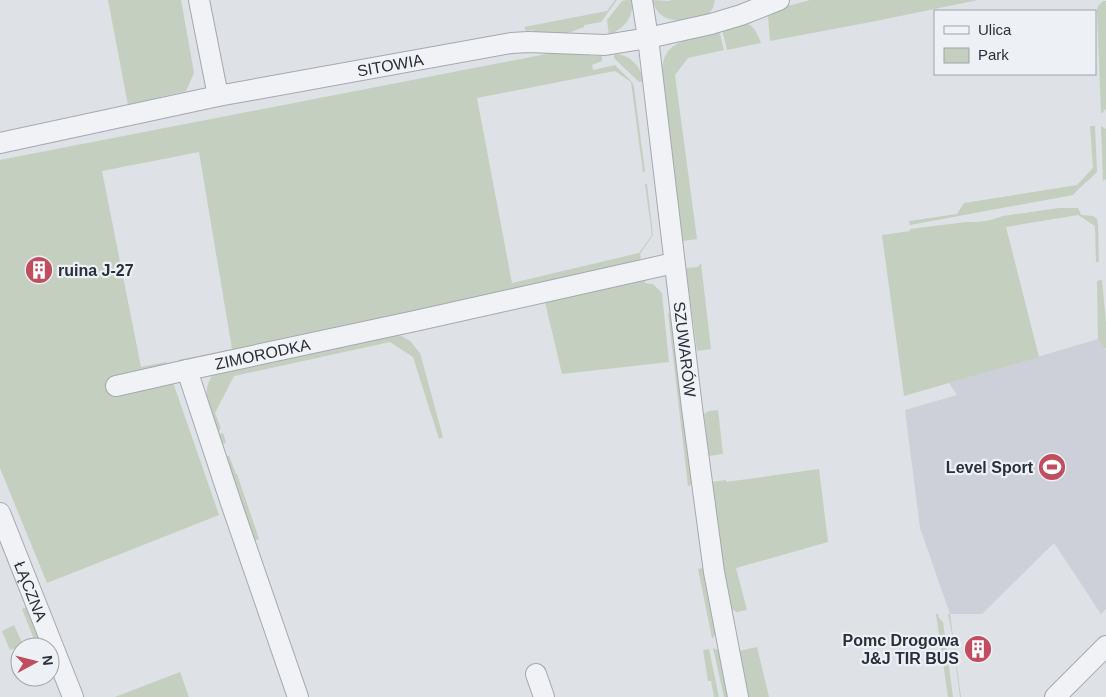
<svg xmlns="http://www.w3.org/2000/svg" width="1106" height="697" font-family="Helvetica,sans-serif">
  <rect width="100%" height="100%" fill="#dee1e6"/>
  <path fill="#cdd0d8" d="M1098 339 1106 350V609L1101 614 1054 543 982 614H950L920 528 905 410 957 395 949 383Z"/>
  <g fill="#c4cfc0">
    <path d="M108 0H181L194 73 186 91 128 105Z"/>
    <path d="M615 0H617L601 22 584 25V27L571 32H569L566 34 534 32 533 30 526 31 524 27 607 11Z"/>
    <path d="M627 0H632C634 18 624 28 609 35L607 20 622 1Z"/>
    <path d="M652 0 669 1 671 0H715L713 8 707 16C685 20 661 28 652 0Z"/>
    <path d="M810 0H978L876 21 770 41 768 16 774 10Z"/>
    <path d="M1103 1H1106V109L1102 113H1101L1097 10 1098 6Z"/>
    <path d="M744 23C754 24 757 34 761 43L727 50 722 29Z"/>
    <path d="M719 30 724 50 688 58 675 75 697 239 683 241 662 75C662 35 692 43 719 30Z"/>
    <path d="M577 48 590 53V56H602V61L592 65 593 70 615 65 632 82 634 87 645 172H643L631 82 615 71 477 98 512 283 639 253 652 235 645 184H647L653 235 640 254 641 258 635 263 179 364 178 360 232 349 199 152 102 171 141 367 166 362 219 515 47 583 0 468V160Z"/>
    <path d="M614 54C630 54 640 66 644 81L639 82 617 61 614 58Z"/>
    <path d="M1090 126H1095L1097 172C1089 180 1081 186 1073 195L910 225 909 221 957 214 964 203 1077 185 1093 168Z"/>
    <path d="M1101 126 1106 129V179L1103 181Z"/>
    <path d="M1059 208H1078L1081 215 1093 216 1097 219 1098 226 1099 262H1096L1095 226 1078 215 1006 227 1039 357 904 396 882 235 910 231V229L966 222H977L991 220 1003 216Z"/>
    <path d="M701 263 711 349 697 351 686 268 698 267Z"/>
    <path d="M645 279V283L653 284 662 293 669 362 562 374 544 298Z"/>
    <path d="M1102 280 1106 322V348L1105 349 1098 339 1097 281Z"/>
    <path d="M674 312 694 481 690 485 688 486 668 313Z"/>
    <path d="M398 334 410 341 420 353 443 437 439 439 413 357 390 342 234 376 215 413 221 429 219 430 220 434 223 433 226 443 221 444C214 425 200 399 210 379 212 375 215 372 217 369Z"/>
    <path d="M718 410 723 454 709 456 704 414 709 411Z"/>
    <path d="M227 456H229L236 474H237L259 539 256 540 251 539 226 460Z"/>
    <path d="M819 469 828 542 736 568 747 610 737 612 731 609 723 567 712 482 726 480V482Z"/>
    <path d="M702 568 704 569 716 633 713 638H712L698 569Z"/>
    <path d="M24 608H26L42 647H37L22 609Z"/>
    <path d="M936 614H938L939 618 943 622 953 697H948Z"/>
    <path d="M948 614H950L961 697H960L952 634Z"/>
    <path d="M14 625 23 645 10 650 2 631Z"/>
    <path d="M757 647 769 697H748L739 651Z"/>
    <path d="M713 648 720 651 729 697H724Z"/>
    <path d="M709 649 719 697H714L711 681H708L703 650Z"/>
    <path d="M180 672 189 697H115Z"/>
  </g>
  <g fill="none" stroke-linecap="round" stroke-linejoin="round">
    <defs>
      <g id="street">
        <path d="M199 0 218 96"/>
        <path id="s1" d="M642 0 648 38 692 408 714 572 738 697"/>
        <path id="s2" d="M0 143 218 96 511 43 529 42 605 45 648 38 711 24 741 15 779 0"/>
        <path d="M187 370 231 503 298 697"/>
        <path id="s3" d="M116 386 187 370 415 321 674 263"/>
        <path id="s4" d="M0 513 73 697"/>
        <path d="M536 674 544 697"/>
        <path d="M1055 697 1106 646"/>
      </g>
    </defs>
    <use href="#street" stroke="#a4a8b0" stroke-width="22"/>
    <use href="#street" stroke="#f1f2f5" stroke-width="20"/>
  </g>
  <defs>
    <symbol id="building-disc" viewBox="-11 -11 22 22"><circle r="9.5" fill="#c14e5e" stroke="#edf0f4"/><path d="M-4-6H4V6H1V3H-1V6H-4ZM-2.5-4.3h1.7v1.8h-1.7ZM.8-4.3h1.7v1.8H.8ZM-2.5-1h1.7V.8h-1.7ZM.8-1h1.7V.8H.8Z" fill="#fff"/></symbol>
    <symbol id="stadium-disc" viewBox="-11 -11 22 22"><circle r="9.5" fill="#c14e5e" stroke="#edf0f4"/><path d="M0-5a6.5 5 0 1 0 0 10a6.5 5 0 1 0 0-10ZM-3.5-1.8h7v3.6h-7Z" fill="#fff"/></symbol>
  </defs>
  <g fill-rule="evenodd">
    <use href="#building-disc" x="23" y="254" width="32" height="32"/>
    <use href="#stadium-disc" x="1036" y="451" width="32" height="32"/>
    <use href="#building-disc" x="962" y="633" width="32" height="32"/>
  </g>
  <g text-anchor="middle" stroke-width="4.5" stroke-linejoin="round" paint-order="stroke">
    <g font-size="16" fill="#29303c" stroke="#edf0f4">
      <text dy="6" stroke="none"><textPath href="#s2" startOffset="398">SITOWIA</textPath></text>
      <text dy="6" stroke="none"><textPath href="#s1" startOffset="352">SZUWARÓW</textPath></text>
      <text dy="6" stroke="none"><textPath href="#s3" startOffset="150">ZIMORODKA</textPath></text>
      <text dy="6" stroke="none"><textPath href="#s4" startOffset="84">ŁĄCZNA</textPath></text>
    </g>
    <g font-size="16" font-weight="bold" fill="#29303c" stroke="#edf0f4" text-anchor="end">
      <text x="58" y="276" text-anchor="start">ruina J-27</text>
      <text x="1033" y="473">Level Sport</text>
      <text x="959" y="646">Pomc Drogowa<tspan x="959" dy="18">J&amp;J TIR BUS</tspan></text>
    </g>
  </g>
  <rect x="934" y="10" width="162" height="65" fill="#edf0f4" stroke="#9fa3aa"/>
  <rect x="944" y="26" width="25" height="8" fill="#f1f2f5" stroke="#9fa3aa"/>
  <text x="978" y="35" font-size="15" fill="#29303c">Ulica</text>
  <rect x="944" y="48" width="25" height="15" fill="#c4cfc0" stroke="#9fa3aa"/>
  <text x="978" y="60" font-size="15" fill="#29303c">Park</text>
  <g transform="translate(35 662) rotate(83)"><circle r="24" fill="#edf0f4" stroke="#9fa3aa"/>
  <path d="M0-4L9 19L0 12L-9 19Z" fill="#c14e5e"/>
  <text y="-8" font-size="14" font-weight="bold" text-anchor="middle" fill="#29303c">N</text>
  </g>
</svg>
